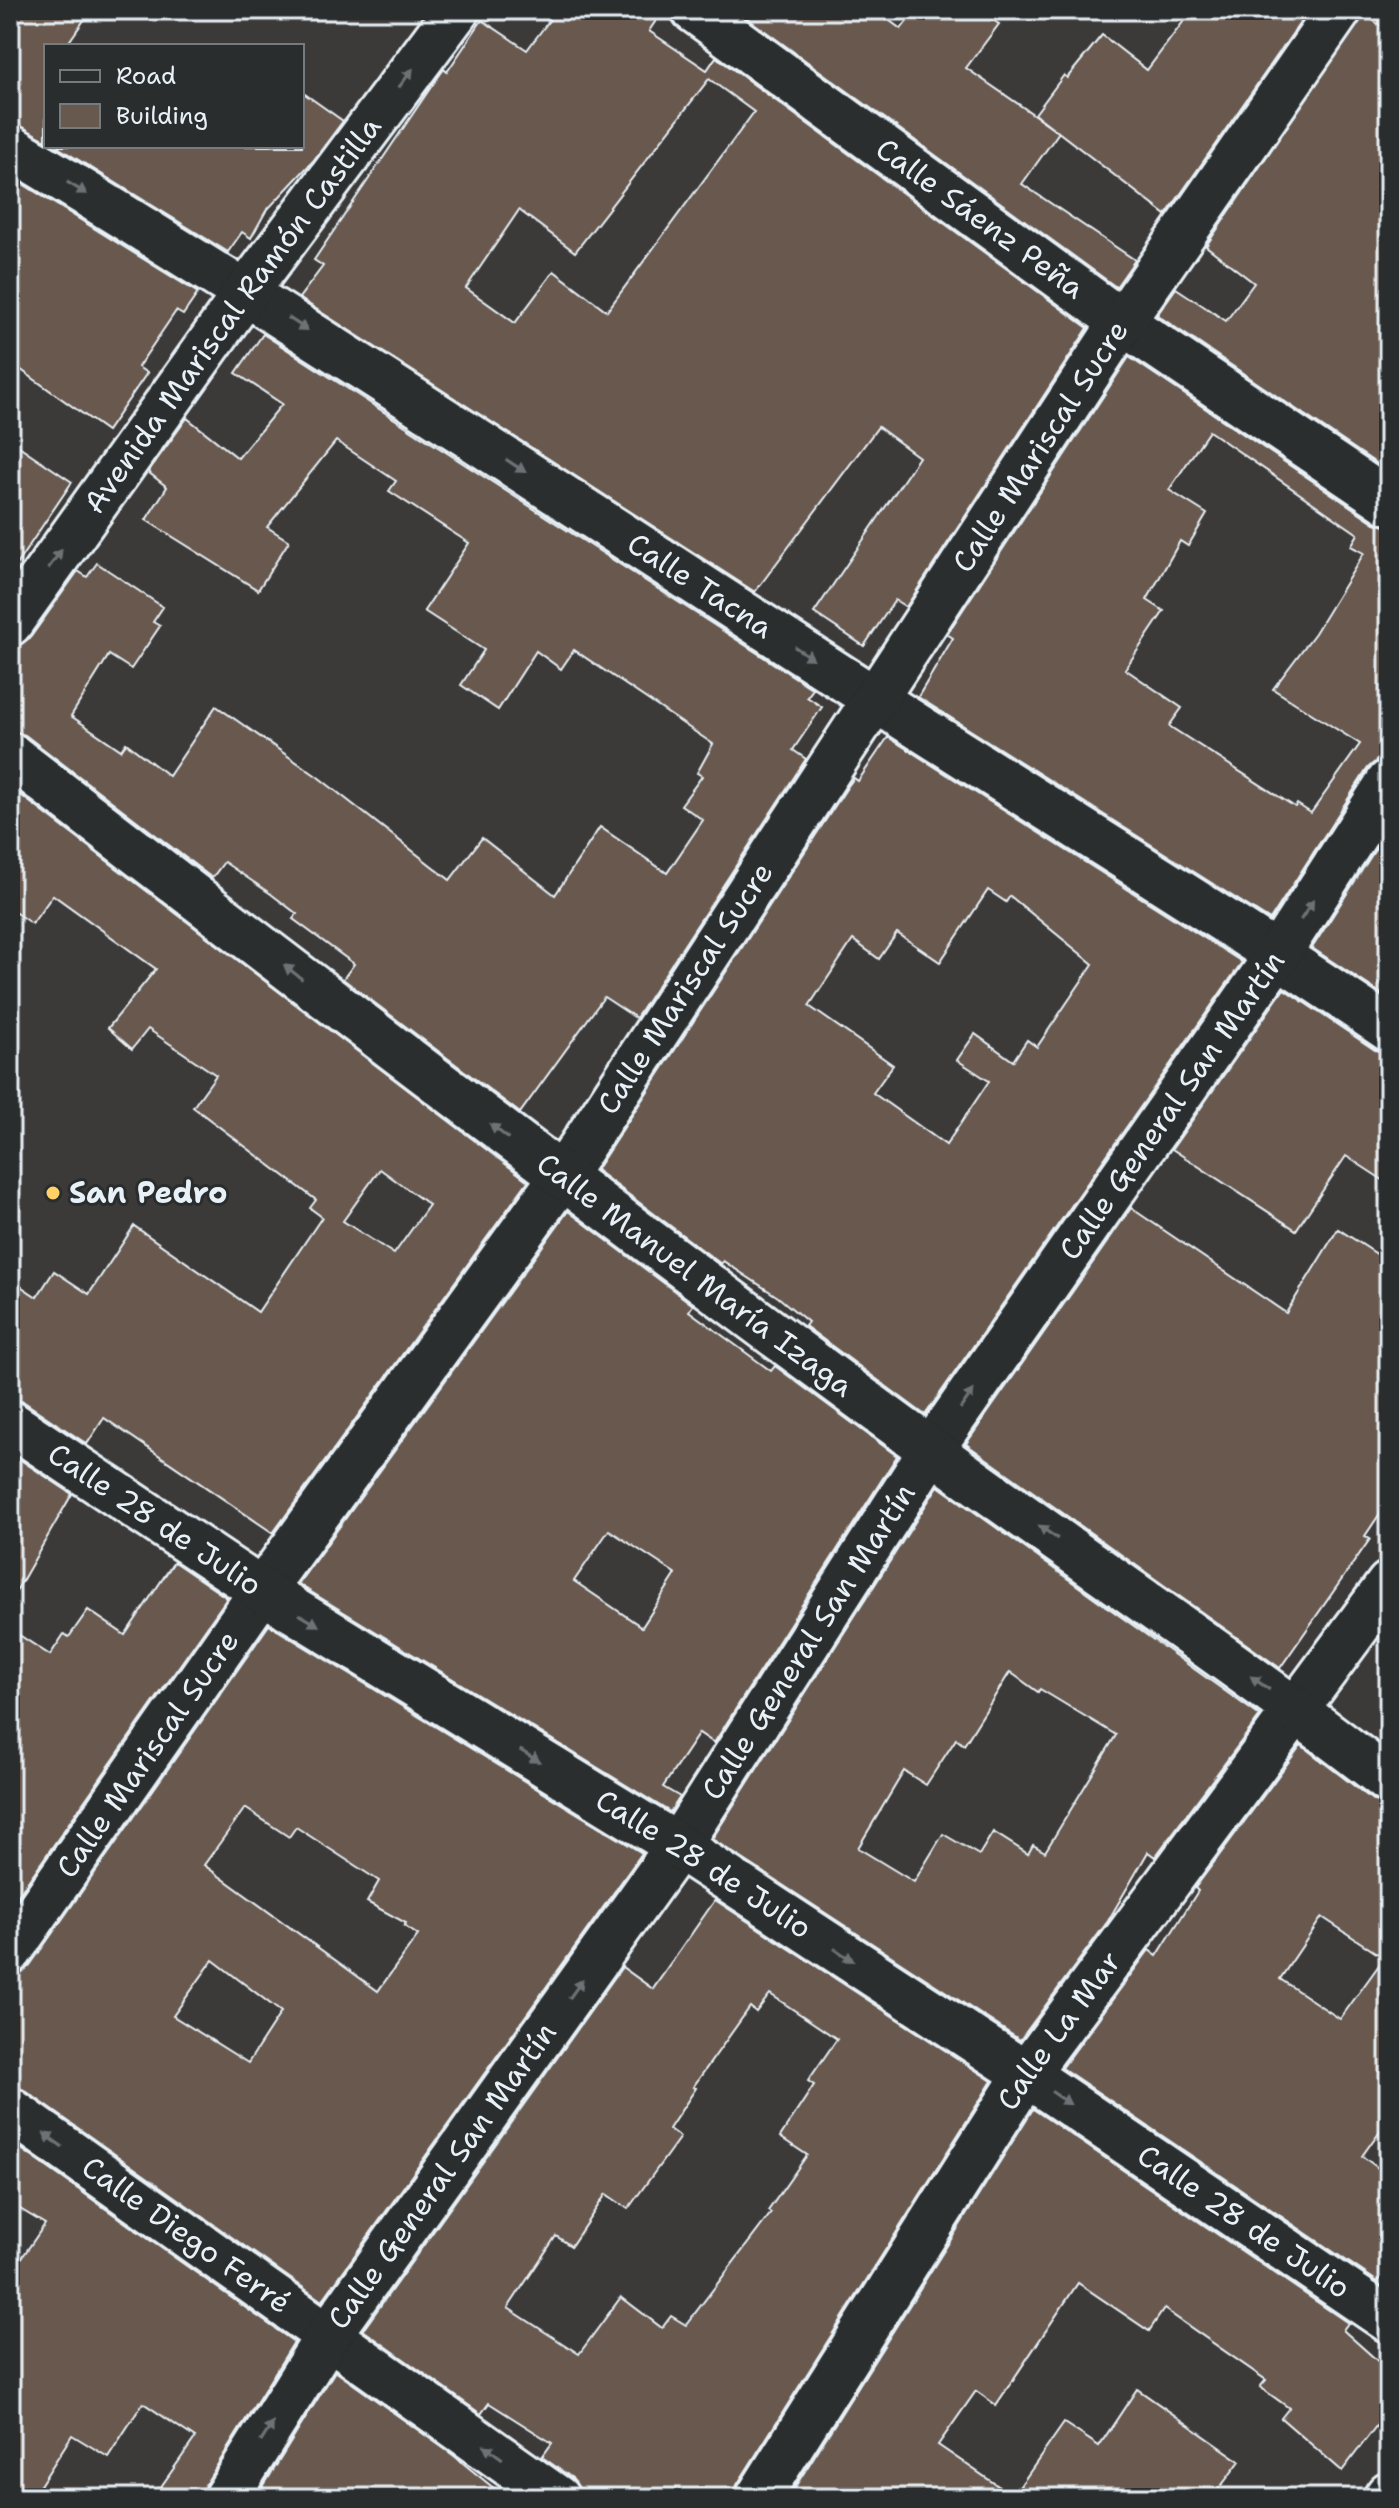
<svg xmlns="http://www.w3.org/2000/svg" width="1399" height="2508" font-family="'Shantell Sans',sans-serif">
  <rect width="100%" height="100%" fill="#3c3a38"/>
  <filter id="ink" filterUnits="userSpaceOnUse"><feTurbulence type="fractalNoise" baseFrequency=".0125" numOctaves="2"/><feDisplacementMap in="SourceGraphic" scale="16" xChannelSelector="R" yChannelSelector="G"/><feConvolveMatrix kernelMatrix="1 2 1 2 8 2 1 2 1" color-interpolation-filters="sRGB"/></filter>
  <g filter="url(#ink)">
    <g fill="#67594e" stroke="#e8f1f8" stroke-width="2" fill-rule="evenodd">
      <path d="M10 10H91L66 46H46V140L10 122Z"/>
      <path d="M557 10H663L649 31 707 70 716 57 1088 328 906 607 895 600 864 646 814 613 919 457 878 427 755 592 299 298 323 266 314 260 431 87 444 69 447 72 482 20 527 50ZM709 79 754 112 607 311 554 271 515 323 466 288 519 210 575 252Z"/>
      <path d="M746 10H875L901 29 916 10H976L999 24 966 68 1059 132 1022 184 1135 260 1116 287 743 15Z"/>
      <path d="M1192 10H1309L1166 215 1035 114 1064 75 1067 78 1102 35 1147 70Z"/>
      <path d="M1363 14 1389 31V472L1157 315 1176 288 1226 321 1254 283 1206 246Z"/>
      <path d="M302 92 343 121 313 161 266 211 251 238 242 232 228 252 56 146H302Z"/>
      <path d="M10 176 198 293 183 315 176 311 138 367 147 373 107 431 10 362Z"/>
      <path d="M263 334 813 689 807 697 822 707 793 750 806 759 636 1018 604 997 520 1113 343 979 354 964 293 919 297 914 271 894 224 862 212 878 25 735 10 731V648L30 638 78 571 87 577 97 563 163 607 153 622 160 626 131 669 109 655 71 716 121 750 126 743 169 776 216 706 318 777 450 880 482 838 555 895 600 827 667 873 703 820 681 805 702 776 697 773 713 744 574 650 561 669 536 651 498 710 461 685 484 650 424 611 469 543 389 491 396 481 336 441 267 527 289 541 258 590 146 520 167 487 148 472 187 418 238 458 282 404 236 373Z"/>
      <path d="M1129 357 1375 523 1389 527V757L1377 760 1368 768 1270 920 918 697 953 638 947 634ZM1209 431 1358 534 1351 546 1364 553 1315 633 1273 689 1360 744 1311 813 1297 804 1295 807 1169 726 1182 708 1125 669 1164 611 1147 600 1180 541 1188 546 1207 514 1169 490Z"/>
      <path d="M10 440 72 482 10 574Z"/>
      <path d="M888 737 1242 962 925 1415 805 1326 808 1322 778 1297 723 1261 721 1264 596 1170 848 786 854 778 858 781ZM988 890 1006 902 1010 896 1093 964 1037 1047 1027 1040 1013 1061 975 1034 957 1060 989 1081 946 1145 873 1093 893 1065 809 1006 853 940 879 959 897 933 940 962Z"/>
      <path d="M10 787 528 1181 273 1533 104 1418 87 1444 24 1402 10 1398V1279L37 1297 54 1271 89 1294 134 1226 258 1312 322 1217 310 1208 316 1200 193 1107 216 1075 148 1029 132 1049 108 1028 156 969 53 895 32 924 10 909ZM380 1169 429 1205 394 1254 343 1221Z"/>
      <path d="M1389 828V999L1312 948Z"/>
      <path d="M1284 989 1375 1050 1389 1054V1184L1346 1156 1296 1230 1172 1149Z"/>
      <path d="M1131 1208 1286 1313 1338 1229 1389 1262V1500L1365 1536 1370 1539 1280 1668 966 1444Z"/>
      <path d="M568 1211 693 1305 689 1311 771 1371 775 1366 897 1456 714 1743 699 1733 663 1787 680 1797 670 1812 298 1584ZM609 1530 676 1574 642 1627 574 1581Z"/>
      <path d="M10 1453 72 1494 10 1602Z"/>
      <path d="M938 1486 1260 1716 1155 1857 1148 1852 1108 1921 1020 2040 712 1839ZM1010 1672 1038 1692 1040 1689 1116 1735 1045 1852 1033 1845 1028 1854 993 1832 979 1855 943 1834 914 1882 858 1848 904 1771 926 1785 956 1739 964 1745Z"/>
      <path d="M174 1562 227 1598 10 1907V1629L50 1655 64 1634 69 1637 88 1610 125 1635Z"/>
      <path d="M269 1625 642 1853 322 2301 24 2090 10 2085V1976L21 1973 30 1965ZM245 1808 289 1837 296 1827 379 1881 367 1902 406 1923 404 1926 418 1935 378 1991 204 1865ZM213 1960 281 2012 248 2063 173 2016Z"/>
      <path d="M1301 1745 1374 1801 1389 1805V2118L1362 2156 1389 2176V2267L1378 2282 1062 2068 1149 1950 1157 1956 1198 1891 1195 1888ZM1322 1917 1384 1958 1340 2019 1280 1979Z"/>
      <path d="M715 1900 992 2081 737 2485 733 2498H582L572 2478 542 2457 552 2443 489 2403 481 2414 363 2330 622 1967 653 1989ZM770 1994 837 2039 808 2081 814 2085 780 2137 807 2155 768 2211 771 2213 686 2325 671 2316 662 2328 621 2297 579 2354 508 2308 556 2236 571 2246 606 2194 628 2209 680 2137 669 2129 696 2088 693 2087 750 2007 756 2012Z"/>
      <path d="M1033 2109 1348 2323 1343 2330 1389 2371V2409L1342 2471 1281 2418 1289 2408 1260 2387 1266 2380 1164 2309 1149 2331 1078 2283 996 2405 976 2391 938 2445 1013 2496 1064 2423 1099 2446 1137 2389 1240 2461 1212 2498H788Z"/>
      <path d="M10 2141 294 2342 205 2485 201 2498H153L195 2438 143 2403 108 2457 72 2435 32 2498H10V2275L45 2224 10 2203Z"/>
      <path d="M335 2371 453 2455 506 2498H256Z"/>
    </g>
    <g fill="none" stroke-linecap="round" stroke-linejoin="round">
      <defs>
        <g id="minor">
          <path id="s1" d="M694 10 1122 322 1389 502"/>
          <path id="s2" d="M10 147C301 324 584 511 870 696 1043 807 1219 914 1389 1029"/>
          <path id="s3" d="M10 1951 262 1591 561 1178 1122 322 1339 10"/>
          <path id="s4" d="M10 2110 557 2498"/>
          <path id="s5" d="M226 2498 329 2334 678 1846 931 1450 1278 954 1389 782"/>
          <path id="s6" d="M758 2498 1026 2074 1389 1584"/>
        </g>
        <g id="tertiary">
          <path id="s7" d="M10 623 247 291 457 10"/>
          <path id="s8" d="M10 755C314 989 618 1221 927 1447 1080 1559 1239 1664 1389 1781"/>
          <path id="s9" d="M10 1423 262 1591 678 1846 1026 2074 1389 2320"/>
        </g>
        <path id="primary" d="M1386 2498 1389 2494"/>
      </defs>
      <use href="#minor" stroke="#e8f1f8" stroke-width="50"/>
      <use href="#tertiary" stroke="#e8f1f8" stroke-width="50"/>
      <use href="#primary" stroke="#e8f1f8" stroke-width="50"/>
      <use href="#minor" stroke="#2a2d2e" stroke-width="44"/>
      <use href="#tertiary" stroke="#2a2d2e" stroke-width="44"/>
      <use href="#primary" stroke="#2a2d2e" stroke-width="44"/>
    </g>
    <defs><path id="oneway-solid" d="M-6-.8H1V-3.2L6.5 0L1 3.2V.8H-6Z" transform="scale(2)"/></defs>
    <g fill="#6c7275">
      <use href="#oneway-solid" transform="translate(406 78) rotate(-53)"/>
      <use href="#oneway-solid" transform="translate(77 188) rotate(31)"/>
      <use href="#oneway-solid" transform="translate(298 324) rotate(33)"/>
      <use href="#oneway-solid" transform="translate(516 466) rotate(33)"/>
      <use href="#oneway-solid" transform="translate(55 559) rotate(-54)"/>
      <use href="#oneway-solid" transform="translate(804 653) rotate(33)"/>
      <use href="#oneway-solid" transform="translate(1307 910) rotate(-57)"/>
      <use href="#oneway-solid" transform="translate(293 972) rotate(-142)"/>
      <use href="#oneway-solid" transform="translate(499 1131) rotate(-142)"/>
      <use href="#oneway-solid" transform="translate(967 1399) rotate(-55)"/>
      <use href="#oneway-solid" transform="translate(1048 1532) rotate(-145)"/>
      <use href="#oneway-solid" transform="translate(309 1620) rotate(31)"/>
      <use href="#oneway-solid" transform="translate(1260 1683) rotate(-145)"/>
      <use href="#oneway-solid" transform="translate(530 1756) rotate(31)"/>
      <use href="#oneway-solid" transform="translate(844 1955) rotate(33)"/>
      <use href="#oneway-solid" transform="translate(576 1989) rotate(-54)"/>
      <use href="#oneway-solid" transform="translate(1061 2098) rotate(34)"/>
      <use href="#oneway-solid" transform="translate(53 2140) rotate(-145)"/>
      <use href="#oneway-solid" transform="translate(267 2432) rotate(-58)"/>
      <use href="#oneway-solid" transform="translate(493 2452) rotate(-144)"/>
    </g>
  </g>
  <circle fill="#ffd166" stroke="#2a2d2e" stroke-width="3" cx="53" cy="1193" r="8"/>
  <g text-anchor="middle" stroke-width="6" stroke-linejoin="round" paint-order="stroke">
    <g font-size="30" fill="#e8f1f8" stroke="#2a2d2e">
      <text dy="10" stroke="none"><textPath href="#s1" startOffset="354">Calle Sáenz Peña</textPath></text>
      <text dy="10" stroke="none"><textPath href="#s7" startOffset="380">Avenida Mariscal Ramón Castilla</textPath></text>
      <text dy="10" stroke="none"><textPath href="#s3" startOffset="1824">Calle Mariscal Sucre</textPath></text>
      <text dy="10" stroke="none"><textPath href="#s2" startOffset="818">Calle Tacna</textPath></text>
      <text dy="10" stroke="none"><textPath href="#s3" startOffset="1176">Calle Mariscal Sucre</textPath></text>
      <text dy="10" stroke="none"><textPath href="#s5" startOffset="1684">Calle General San Martín</textPath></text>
      <text dy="10" stroke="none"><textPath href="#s8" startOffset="860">Calle Manuel María Izaga</textPath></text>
      <text dy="10" stroke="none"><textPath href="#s9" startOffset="174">Calle 28 de Julio</textPath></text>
      <text dy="10" stroke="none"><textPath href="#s5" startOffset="1036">Calle General San Martín</textPath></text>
      <text dy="10" stroke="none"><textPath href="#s3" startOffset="240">Calle Mariscal Sucre</textPath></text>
      <text dy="10" stroke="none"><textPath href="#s9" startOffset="822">Calle 28 de Julio</textPath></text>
      <text dy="10" stroke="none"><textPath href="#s6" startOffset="556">Calle La Mar</textPath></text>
      <text dy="10" stroke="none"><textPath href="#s5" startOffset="388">Calle General San Martín</textPath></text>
      <text dy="10" stroke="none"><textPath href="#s9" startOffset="1470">Calle 28 de Julio</textPath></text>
      <text dy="10" stroke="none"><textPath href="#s4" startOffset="216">Calle Diego Ferré</textPath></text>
    </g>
    <g font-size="30" font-weight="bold" fill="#e8f1f8" stroke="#2a2d2e" text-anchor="start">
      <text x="69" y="1203">San Pedro</text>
    </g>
  </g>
  <rect width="1399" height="2508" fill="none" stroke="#2a2d2e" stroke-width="40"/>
  <rect x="20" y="20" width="1359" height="2468" fill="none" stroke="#e8f1f8" stroke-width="3" filter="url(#ink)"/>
  <rect x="44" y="44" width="260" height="104" fill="#2a2d2e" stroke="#767b7f" stroke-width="2"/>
  <rect x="60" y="70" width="40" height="12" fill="#2a2d2e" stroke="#767b7f" stroke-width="2"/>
  <text x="116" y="84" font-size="24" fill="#e8f1f8">Road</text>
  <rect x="60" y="104" width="40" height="24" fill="#67594e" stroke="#767b7f" stroke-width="2"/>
  <text x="116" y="124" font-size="24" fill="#e8f1f8">Building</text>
</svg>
